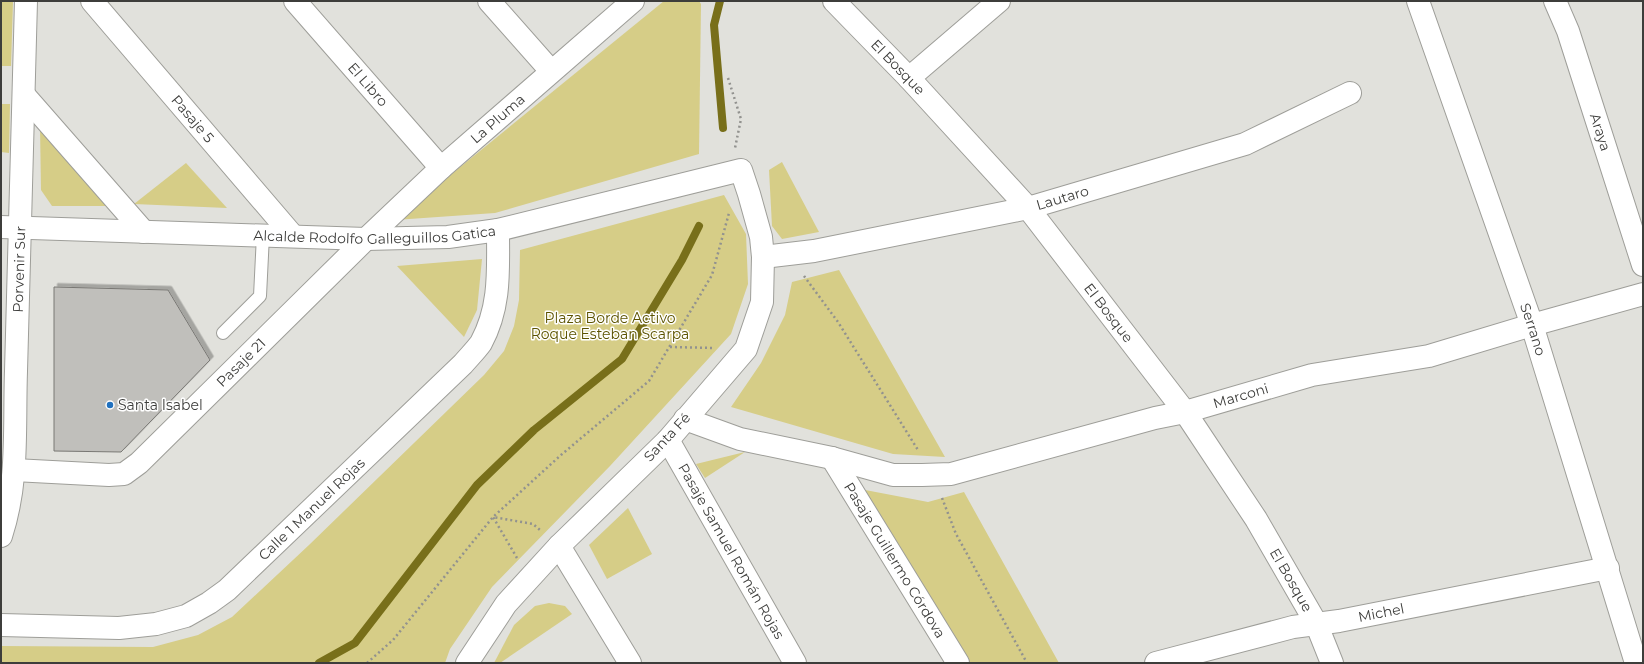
<svg xmlns="http://www.w3.org/2000/svg" width="1644" height="664" font-family="Montserrat,sans-serif">
  <defs>
    <filter id="shadow"><feDropShadow dx="3.5" dy="-3.5" stdDeviation="0" flood-color="#0004"/></filter>
  </defs>
  <rect width="100%" height="100%" fill="#e1e1dc"/>
  <g fill="#d6cd87">
    <path d="M1 1H13L11 66H1Z"/>
    <path d="M664 1H699L701 4 699 154 495 213 395 220Z"/>
    <path d="M1 104H10L9 153 1 152Z"/>
    <path d="M40 127 108 206H52L41 190Z"/>
    <path d="M782 162 819 232 782 239 772 226 769 170Z"/>
    <path d="M186 163 227 208 134 204Z"/>
    <path d="M724 195 746 234 748 284 731 334 610 466 492 587 450 649 445 663H1V646L153 647 198 635 232 617 309 545 484 375 504 351 514 326 519 300 520 250Z"/>
    <path d="M482 259 477 310 464 337 397 266Z"/>
    <path d="M839 270 945 457 893 454 731 407 761 363 785 315 792 282Z"/>
    <path d="M745 452 705 478 696 464Z"/>
    <path d="M860 489 928 502 964 492 1059 663H969Z"/>
    <path d="M628 508 652 554 607 579 589 545Z"/>
    <path d="M549 603 565 606 572 614 500 663H494L514 625 535 606Z"/>
  </g>
  <g fill="none" stroke-linecap="round" stroke-linejoin="round">
    <g stroke="#786f1a" stroke-width="8">
      <path d="M720 1 714 25 723 128"/>
      <path d="M319 663 355 643 477 485 534 430 622 359 682 260 699 226"/>
    </g>
  </g>
  <path fill="#c0bfbb" stroke="#797874" filter="url(#shadow)" d="M54 287 168 290 210 360 121 452 54 451Z"/>
  <g fill="none" stroke-linecap="round" stroke-linejoin="round">
    <defs>
      <path id="service" d="M223 333 260 296 263 235"/>
      <g id="minor">
        <path id="s1" d="M92 1 293 236"/>
        <path id="s2" d="M295 1 441 168"/>
        <path d="M489 1 551 71"/>
        <path d="M834 1 909 78"/>
        <path id="s3" d="M1418 1 1532 325 1636 663"/>
        <path id="s4" d="M1555 1 1568 31 1643 265"/>
        <path d="M24 95 144 232"/>
        <path id="s5" d="M1028 208 1245 144 1350 93"/>
        <path id="s6" d="M685 419 740 439 832 458 893 475H922L951 474 1155 418 1185 412 1312 375 1429 356 1532 325 1643 294"/>
        <path id="s7" d="M668 440 795 663"/>
        <path id="s8" d="M832 458 958 663"/>
        <path id="s9" d="M14 470 109 475 124 474 139 463 366 239 441 168 633 1"/>
        <path id="s10" d="M1 625 119 628 156 624 186 616 209 603 227 590 463 364C469 357 476 350 481 343 501 306 498 270 498 230"/>
        <path d="M467 663 506 604 559 546"/>
        <path id="s11" d="M1156 663 1293 627 1339 621 1608 568"/>
      </g>
      <g id="tertiary">
        <path id="s12" d="M999 1 909 78 1028 208 1185 412 1256 519 1316 623 1332 663"/>
        <path id="s13" d="M1 227 366 239 448 237 498 230 741 170 749 194 761 237 763 257 762 302 746 349 668 440 559 546 630 663"/>
        <path d="M763 257 814 251 1028 208"/>
      </g>
      <g id="secondary">
        <path id="s14" d="M1 536C19 481 14 428 16 371 20 247 23 124 26 1"/>
      </g>
    </defs>
    <use href="#service" stroke="#9e9e99" stroke-width="14"/>
    <use href="#minor" stroke="#9e9e99" stroke-width="24"/>
    <use href="#tertiary" stroke="#9e9e99" stroke-width="24"/>
    <use href="#secondary" stroke="#9e9e99" stroke-width="24"/>
    <g stroke="#92928f" stroke-width="2.5" stroke-dasharray="2 3" stroke-linecap="butt">
      <path d="M728 78 741 119 735 148"/>
      <path d="M804 276 838 322 918 450"/>
      <path d="M670 347 715 348"/>
      <path d="M942 498 956 534 1027 663"/>
      <path d="M517 558 493 517 533 524 540 530"/>
      <path d="M367 663 393 640 493 517 561 455 649 381 712 275 729 213"/>
    </g>
    <use href="#service" stroke="#fff" stroke-width="12"/>
    <use href="#minor" stroke="#fff" stroke-width="22"/>
    <use href="#tertiary" stroke="#fff" stroke-width="22"/>
    <use href="#secondary" stroke="#fff" stroke-width="22"/>
  </g>
  <circle fill="#2071bf" stroke="#fff" stroke-width="1.5" cx="110" cy="405" r="4"/>
  <g text-anchor="middle" stroke-width="3" stroke-linejoin="round" paint-order="stroke">
    <g font-size="14" fill="#3d3d3b" stroke="#fff">
      <text transform="translate(898 67) rotate(46)" y="5">El Bosque</text>
      <text dy="5" stroke="none"><textPath href="#s2" startOffset="111">El Libro</textPath></text>
      <text dy="5" stroke="none"><textPath href="#s1" startOffset="155">Pasaje 5</textPath></text>
      <text dy="5" stroke="none"><textPath href="#s9" startOffset="626">La Pluma</textPath></text>
      <text dy="5" stroke="none"><textPath href="#s4" startOffset="139">Araya</textPath></text>
      <text dy="5" stroke="none"><textPath href="#s5" startOffset="36">Lautaro</textPath></text>
      <text dy="5" stroke="none"><textPath href="#s13" startOffset="374">Alcalde Rodolfo Galleguillos Gatica</textPath></text>
      <text dy="5" stroke="none"><textPath href="#s14" startOffset="268">Porvenir Sur</textPath></text>
      <text dy="5" stroke="none"><textPath href="#s12" startOffset="427">El Bosque</textPath></text>
      <text dy="5" stroke="none"><textPath href="#s3" startOffset="348">Serrano</textPath></text>
      <text dy="5" stroke="none"><textPath href="#s9" startOffset="272">Pasaje 21</textPath></text>
      <text dy="5" stroke="none"><textPath href="#s6" startOffset="574">Marconi</textPath></text>
      <text transform="translate(667 437) rotate(-47)" y="5">Santa Fé</text>
      <text dy="5" stroke="none"><textPath href="#s10" startOffset="352">Calle 1 Manuel Rojas</textPath></text>
      <text dy="5" stroke="none"><textPath href="#s7" startOffset="128">Pasaje Samuel Román Rojas</textPath></text>
      <text dy="5" stroke="none"><textPath href="#s8" startOffset="120">Pasaje Guillermo Córdova</textPath></text>
      <text dy="5" stroke="none"><textPath href="#s12" startOffset="751">El Bosque</textPath></text>
      <text dy="5" stroke="none"><textPath href="#s11" startOffset="231">Michel</textPath></text>
    </g>
    <g font-size="14" fill="#5c5300" stroke="#fff">
      <text x="610" y="323">Plaza Borde Activo<tspan x="610" dy="16">Roque Esteban Scarpa</tspan></text>
    </g>
    <g font-size="14" fill="#3d3d3b" stroke="#fff" text-anchor="start">
      <text x="118" y="410">Santa Isabel</text>
    </g>
  </g>
  <rect width="1644" height="664" fill="none" stroke="#3d3d3b" stroke-width="4"/>
</svg>
